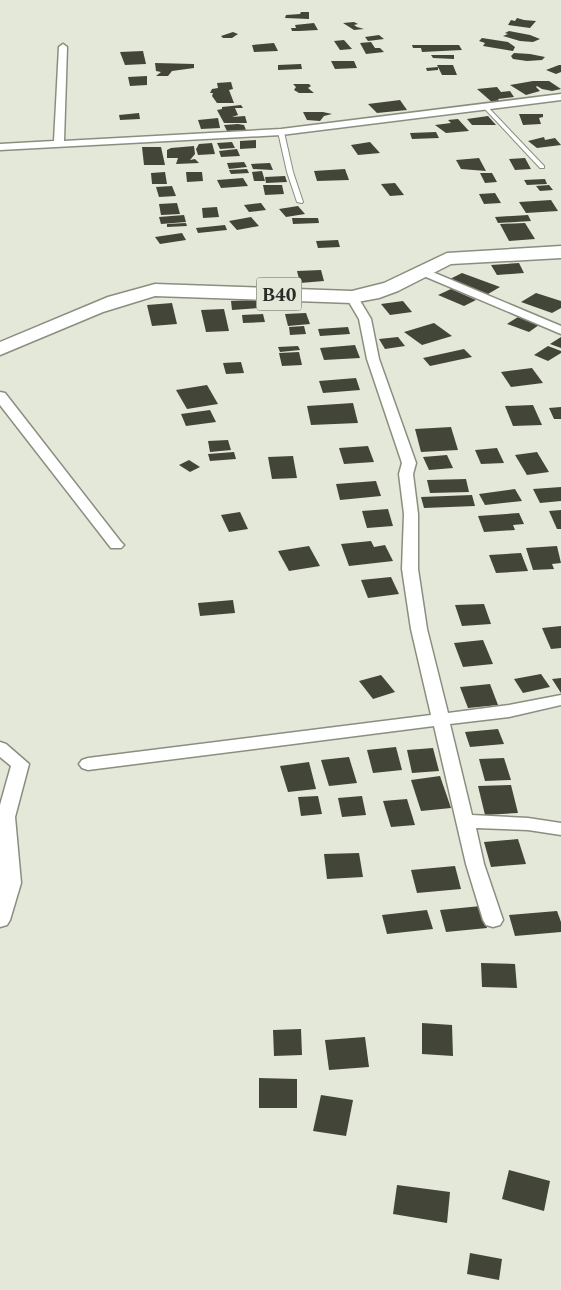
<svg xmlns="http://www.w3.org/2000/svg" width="561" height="1290" font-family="Spectral,serif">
  <rect width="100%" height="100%" fill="#e4e8d8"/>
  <g fill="#424538">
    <path d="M301 12H309V19L285 18 286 15 300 14Z"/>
    <path d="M517 18 524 20 536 21 530 28 508 25 511 20 515 21Z"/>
    <path d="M354 22 358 24 354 25 357 27 364 29 354 30 343 23Z"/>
    <path d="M314 23 318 30 299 31H292L291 28H296L295 25Z"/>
    <path d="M509 31 530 35 540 39 533 42 520 41 503 36 508 34 505 33Z"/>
    <path d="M233 32 238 34 232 38H223L221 36Z"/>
    <path d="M379 35 384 39 368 41 365 37Z"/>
    <path d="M482 38 508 42 515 47 513 51 483 46 485 43 479 41Z"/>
    <path d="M344 40 352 49 340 50 334 41Z"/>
    <path d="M371 42 375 48H380L384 52 366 54 360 43Z"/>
    <path d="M274 43 278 51 254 52 252 45Z"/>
    <path d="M412 45H459L462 50 422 52 421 48H413Z"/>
    <path d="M143 51 146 64 125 65 120 52Z"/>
    <path d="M514 53 530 54 545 57 542 60 527 61 513 59 511 56Z"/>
    <path d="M431 55H454V59L433 58Z"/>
    <path d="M331 61H354L357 68 335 69Z"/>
    <path d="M155 63 194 64V68L172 71 168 76H156L161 72 156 71Z"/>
    <path d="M301 64 302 69 278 70V65Z"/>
    <path d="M437 65H453L457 75H442L438 67V70L427 71 426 68 438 67Z"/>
    <path d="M559 65H561V72L556 74 546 70Z"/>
    <path d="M147 76V85L130 86 128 77Z"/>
    <path d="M533 81H549L561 89 552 91 542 89 537 86 536 87 540 91 526 95 510 85Z"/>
    <path d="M231 82 233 89 229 90 234 103H217L212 96 213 93H210L212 89 218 88 217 83Z"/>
    <path d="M293 84H309L311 86 308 88 314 93H299L294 90 296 87Z"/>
    <path d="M497 87 501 92 510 91 514 97 498 99 500 103H493L477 89Z"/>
    <path d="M400 100 407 110 377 113 368 104Z"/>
    <path d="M241 105 243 108H235L238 115 232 117 245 116 247 123H224L217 110 222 109V107Z"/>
    <path d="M303 112H323L332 114 324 116 320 121 307 120Z"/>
    <path d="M139 113 140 119 120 120 119 115Z"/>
    <path d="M519 114H543V117L539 118 541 124 523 125Z"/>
    <path d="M488 116 496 125H472L467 119Z"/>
    <path d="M218 118 220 128 201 129 198 120Z"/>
    <path d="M458 119 469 131 446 133 435 125 451 123 448 120Z"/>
    <path d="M238 124 244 125 246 130 227 131 224 125Z"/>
    <path d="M436 132 439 138 412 139 410 133Z"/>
    <path d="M544 137 545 140 555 138 561 145 537 148 528 141Z"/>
    <path d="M256 140V148L240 149V141Z"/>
    <path d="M232 142 235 148 220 149 217 143Z"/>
    <path d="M370 142 380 153 358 155 351 145Z"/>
    <path d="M212 143 215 154 198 155 196 149 199 144Z"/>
    <path d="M194 146 195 154 190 160 195 159 199 163 176 164 178 158H167V150L171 148Z"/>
    <path d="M142 147H161L165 165H144Z"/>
    <path d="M237 149 240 156 221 157 219 151Z"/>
    <path d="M479 158 486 171 461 169 456 160Z"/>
    <path d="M525 158 531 169 515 170 509 159Z"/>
    <path d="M244 162 247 167 229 169 227 163Z"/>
    <path d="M270 163 273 170 253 169 251 164Z"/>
    <path d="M247 169 249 173 231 174 229 170Z"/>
    <path d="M345 169 349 180 317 181 314 171Z"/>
    <path d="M262 171 265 181H254L252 172Z"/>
    <path d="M165 172 167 184H152L151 173Z"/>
    <path d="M186 172H202L203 181 187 182Z"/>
    <path d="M480 173H492L497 182 485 183Z"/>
    <path d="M285 176 287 182 266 183 265 177Z"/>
    <path d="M243 178 248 186 221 188 217 180Z"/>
    <path d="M545 179 547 184 527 185 524 180Z"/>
    <path d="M395 183 404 195 390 196 381 184Z"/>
    <path d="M263 185H282L284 194 265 195Z"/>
    <path d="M549 185 553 190 540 191 536 186Z"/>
    <path d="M172 186 176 196 159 197 156 187Z"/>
    <path d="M495 193 501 203 484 204 479 194Z"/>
    <path d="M551 200 558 211 526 213 519 202Z"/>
    <path d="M177 203 180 214 161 215 159 204Z"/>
    <path d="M261 203 266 210 249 212 244 205Z"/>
    <path d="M298 206 305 214 286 217 279 209Z"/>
    <path d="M217 207 219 217 203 218 202 208Z"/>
    <path d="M184 215 186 222 161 224 159 217Z"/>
    <path d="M528 215 531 221 498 223 495 217Z"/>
    <path d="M251 217 259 226 237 230 229 221Z"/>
    <path d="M292 218H318L319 223 293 224Z"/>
    <path d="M186 223 187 226 167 227V224Z"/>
    <path d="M525 223 535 239 509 241 500 224Z"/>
    <path d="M225 225 227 230 198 233 196 228Z"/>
    <path d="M182 233 186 240 160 244 155 237Z"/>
    <path d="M338 240 340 247 318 248 316 241Z"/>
    <path d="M519 263 524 273 497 275 491 265Z"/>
    <path d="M321 270 324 281 300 283 297 271Z"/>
    <path d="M462 273 500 287 488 294 450 279Z"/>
    <path d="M451 289 476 300 464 306 438 295Z"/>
    <path d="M536 293 561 301V308L552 313 521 302Z"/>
    <path d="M257 300 258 308 232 310 231 301Z"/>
    <path d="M403 301 412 312 390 315 381 304Z"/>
    <path d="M172 303 177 324 152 326 147 305Z"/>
    <path d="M224 309 229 331 206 332 201 310Z"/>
    <path d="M306 313 310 324 288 326 285 314Z"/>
    <path d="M263 314 265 322 243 323 242 315Z"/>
    <path d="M518 317 539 325 529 332 507 324Z"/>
    <path d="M434 323 452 336 422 345 404 332Z"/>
    <path d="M304 326 306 334 290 335 289 327Z"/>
    <path d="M348 327 350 334 320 336 318 329Z"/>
    <path d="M398 337 405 346 385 349 379 339Z"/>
    <path d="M561 337V348L550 344Z"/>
    <path d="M355 345 360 358 324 360 320 348Z"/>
    <path d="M298 346 300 350 280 352 278 347Z"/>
    <path d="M548 346 561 351V353L548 361 534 355Z"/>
    <path d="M464 349 472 357 430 366 423 358Z"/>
    <path d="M299 352 302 365 282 366 279 353Z"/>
    <path d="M241 362 244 373 226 374 223 363Z"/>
    <path d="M532 368 543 383 511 387 501 372Z"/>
    <path d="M356 378 360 390 323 393 319 381Z"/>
    <path d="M207 385 218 404 187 409 176 390Z"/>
    <path d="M353 403 358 423 311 425 307 406Z"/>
    <path d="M533 405 542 425 513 426 505 406Z"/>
    <path d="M561 407V419H554L549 408Z"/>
    <path d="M210 410 216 422 186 426 181 414Z"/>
    <path d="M451 427 458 450 421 452 415 429Z"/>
    <path d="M228 440 231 450 210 452 208 441Z"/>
    <path d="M368 446 374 462 344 464 339 448Z"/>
    <path d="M497 448 504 463 481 464 475 450Z"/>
    <path d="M234 452 236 459 210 461 208 454Z"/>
    <path d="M537 452 549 472 527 475 515 455Z"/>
    <path d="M447 455 453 468 429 470 423 457Z"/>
    <path d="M293 456 297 478 272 479 268 457Z"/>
    <path d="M189 460 200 467 190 472 179 465Z"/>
    <path d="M466 479 469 492 430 493 427 480Z"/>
    <path d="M376 481 381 496 340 500 336 484Z"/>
    <path d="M561 487V501L540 503 533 489Z"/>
    <path d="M515 489 522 501 485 505 479 494Z"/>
    <path d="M472 495 475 506 424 508 421 497Z"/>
    <path d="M388 509 393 526 367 528 362 511Z"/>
    <path d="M561 510V529H557L549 511Z"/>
    <path d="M240 512 248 529 229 532 221 515Z"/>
    <path d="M519 513 524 524 513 525 515 530 484 532 478 516Z"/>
    <path d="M371 541 374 547 385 545 393 561 349 566 341 544Z"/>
    <path d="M309 546 320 566 289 571 278 551Z"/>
    <path d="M557 546 561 563 552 564 554 569 533 570 526 548Z"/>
    <path d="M521 553 528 571 496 573 489 555Z"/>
    <path d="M391 577 399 594 368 598 361 580Z"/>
    <path d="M233 600 235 613 200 616 198 603Z"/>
    <path d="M484 604 491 624 462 626 455 605Z"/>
    <path d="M561 626V648L551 649 542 628Z"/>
    <path d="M483 640 493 664 463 667 454 643Z"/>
    <path d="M541 674 550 687 523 693 514 679Z"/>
    <path d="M381 675 395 692 373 699 359 681Z"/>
    <path d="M561 678V693L552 679Z"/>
    <path d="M490 684 498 705 468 708 460 687Z"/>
    <path d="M498 729 504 744 470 747 465 732Z"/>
    <path d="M396 747 402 770 373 773 367 750Z"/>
    <path d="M433 748 439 771 412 773 407 750Z"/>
    <path d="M349 757 357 783 329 786 321 760Z"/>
    <path d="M504 758 511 780 485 781 479 759Z"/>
    <path d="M309 762 316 789 288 792 280 766Z"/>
    <path d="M440 776 451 808 421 811 411 780Z"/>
    <path d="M511 785 518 813 485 815 478 786Z"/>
    <path d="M318 796 322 814 301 816 298 797Z"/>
    <path d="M362 796 366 815 342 817 338 798Z"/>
    <path d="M407 799 415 825 391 827 383 801Z"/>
    <path d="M518 839 526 864 491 867 484 842Z"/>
    <path d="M359 853 363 877 327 879 324 854Z"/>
    <path d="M455 866 461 889 417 893 411 870Z"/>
    <path d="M481 906 487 928 446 932 440 910Z"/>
    <path d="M427 910 433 929 387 934 382 915Z"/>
    <path d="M557 911 561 922V932L515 936 509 915Z"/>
    <path d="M481 963 515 964 517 988 482 987Z"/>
    <path d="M422 1023 452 1025 453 1056 422 1054Z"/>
    <path d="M301 1029 302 1055 274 1056 273 1030Z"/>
    <path d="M365 1037 369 1067 329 1070 325 1040Z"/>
    <path d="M259 1078 297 1079V1108H259Z"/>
    <path d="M321 1095 353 1100 346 1136 313 1131Z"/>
    <path d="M509 1170 550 1181 544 1211 502 1199Z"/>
    <path d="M397 1185 450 1192 447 1223 393 1214Z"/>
    <path d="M470 1253 502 1259 499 1280 467 1274Z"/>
  </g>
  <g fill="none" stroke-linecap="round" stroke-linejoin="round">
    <defs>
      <g id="service">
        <path d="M486 105 544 166V168H540L484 108 483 107Z"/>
        <path d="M281 130 284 132 293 172 303 202 302 203 297 202 287 172 278 132Z"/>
      </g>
      <g id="minor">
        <path d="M63 44 67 47 64 141 281 129 561 94V100L281 135 0 150V144L54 141 59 47Z"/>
        <path d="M423 268 561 326V334L419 274V270Z"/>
        <path d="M352 293 356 294 371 319 379 359 416 463 413 474 418 514V569L427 629 448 713 509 705 561 695V705L509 717 450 724 472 815 528 818 561 823V835L528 830 476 828 484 864 503 920 500 925 493 927 486 925 483 920 466 864 434 726 88 770 82 768 79 764 82 760 88 758 431 715 411 629 402 569 404 514 399 474 402 463 367 359 359 319 346 297Z"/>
        <path d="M0 392 5 393 121 542 124 545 121 548H111L0 405Z"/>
        <path d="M0 742 6 744 29 764 15 817 21 883 10 920 7 925 0 927V805L11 766 0 757Z"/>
      </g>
      <path id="primary" d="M561 246V258L451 264 398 291 379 298 352 303 155 296 103 312 0 355V342L108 297 155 284 352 291 384 283 447 253Z"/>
    </defs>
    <use href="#service" stroke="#8a8e7f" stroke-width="2"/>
    <use href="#minor" stroke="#8a8e7f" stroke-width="3"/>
    <use href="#primary" stroke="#8a8e7f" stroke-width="3"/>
    <use href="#service" fill="#fff" fill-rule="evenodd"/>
    <use href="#minor" fill="#fff" fill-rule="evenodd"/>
    <use href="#primary" fill="#fff" fill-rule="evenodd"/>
  </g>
  <g text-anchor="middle" stroke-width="5" stroke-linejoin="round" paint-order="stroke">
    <rect fill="#e4e8d8" stroke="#61645b" stroke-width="1" x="256.5" y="277.5" width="45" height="33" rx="4"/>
    <g font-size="19" font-weight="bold" fill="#292b25">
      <text x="279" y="301">B40</text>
    </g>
  </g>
</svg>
